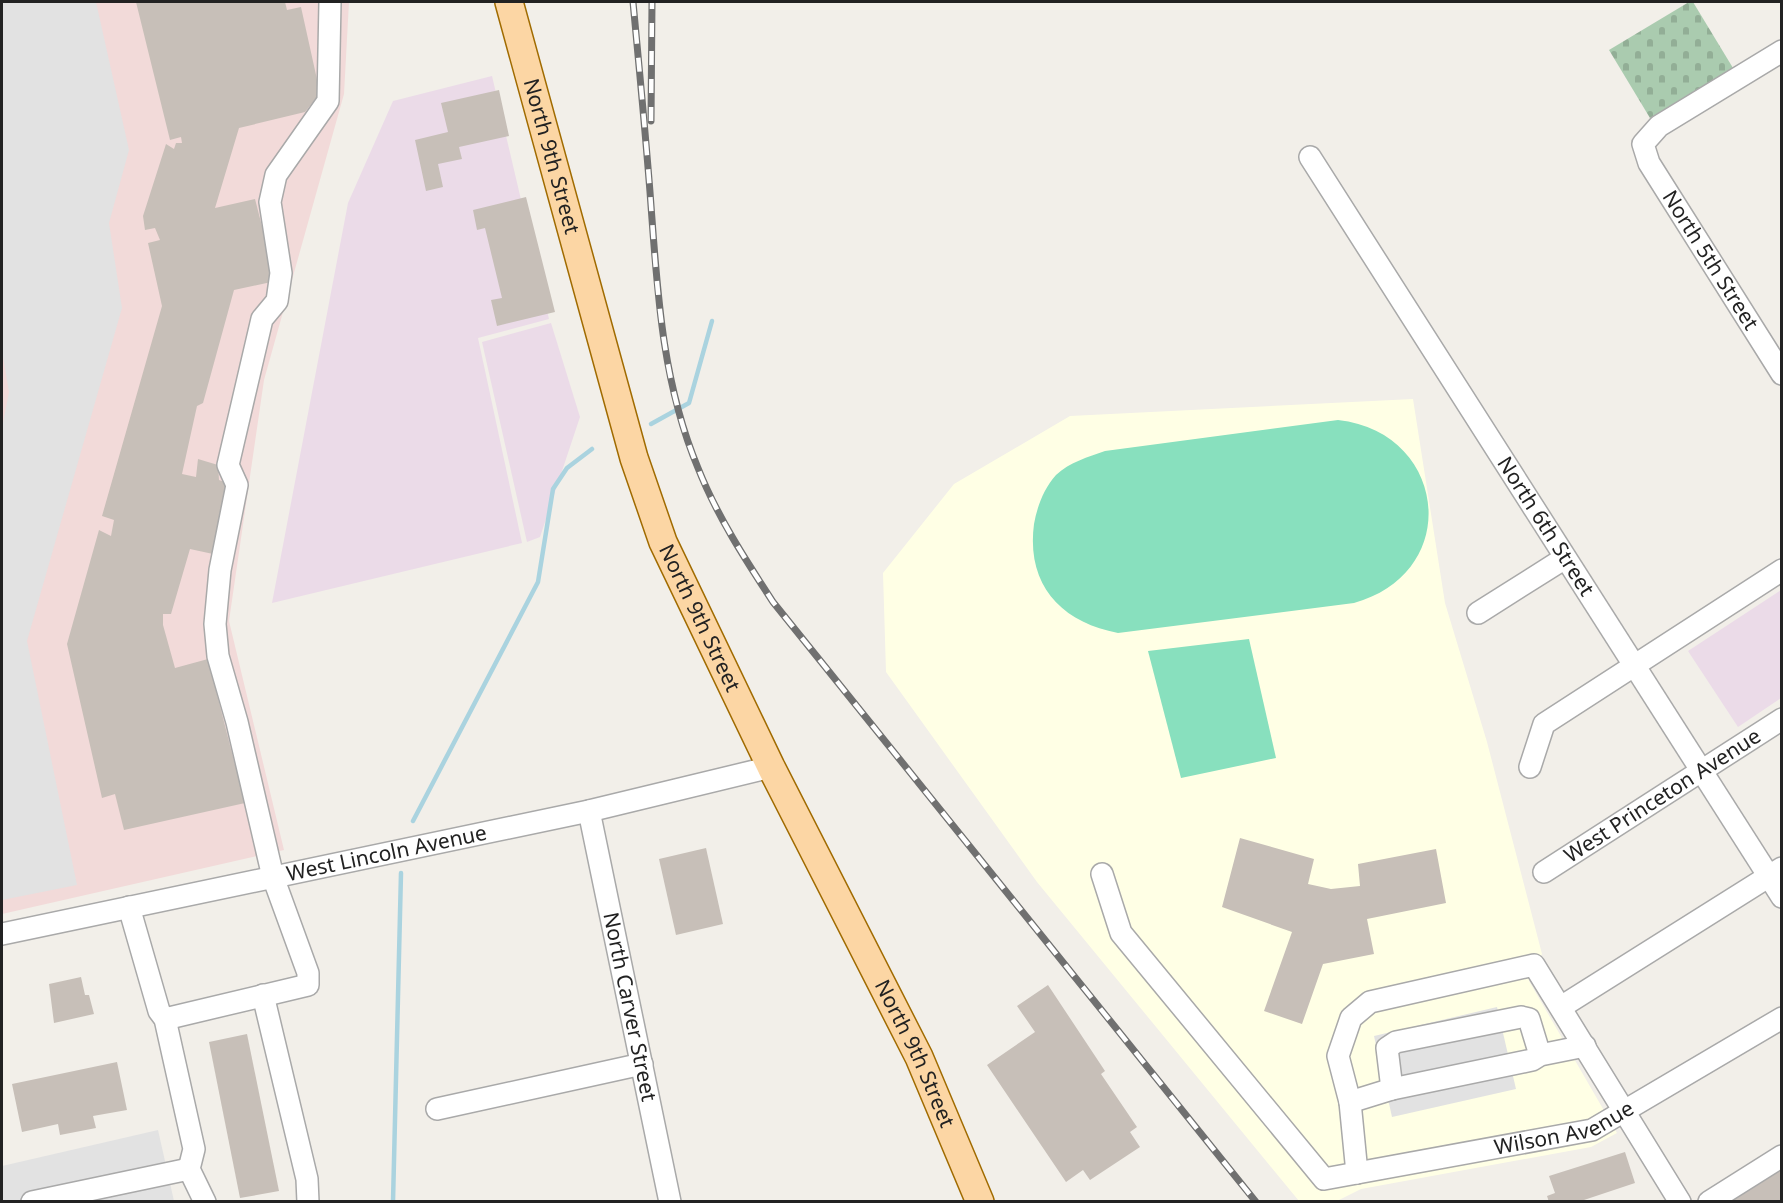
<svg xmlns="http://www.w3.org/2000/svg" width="1783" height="1203" font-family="'Noto Sans',sans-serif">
  <defs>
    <pattern id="cemetery-stones" width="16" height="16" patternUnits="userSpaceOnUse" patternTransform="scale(1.5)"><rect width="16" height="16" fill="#aacbaf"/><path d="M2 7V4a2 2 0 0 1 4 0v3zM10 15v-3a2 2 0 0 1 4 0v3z" fill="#92ae96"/></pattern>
  </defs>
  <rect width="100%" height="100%" fill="#f2efe9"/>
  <path fill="#f2dad9" d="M2 2H349L344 94 264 380 229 621 284 850 2 914Z"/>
  <g fill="#ebdbe8">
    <path d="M492 76 549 319 478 338 522 543 272 603 348 203 393 101Z"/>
    <path d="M551 323 580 417 540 537 527 542 482 342Z"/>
    <path d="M1781 590V698L1738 727 1688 651Z"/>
  </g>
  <path fill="#ffffe5" d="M1413 399 1445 603 1487 742 1542 954 1529 981 1617 1133 1591 1147 1361 1189 1337 1201H1299L1037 882 886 672 883 573 954 484 1070 416Z"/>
  <path fill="url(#cemetery-stones)" d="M1689 2H1693L1733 68 1650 118 1609 50Z"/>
  <g fill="#88e0be">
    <path d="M1338 420C1447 432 1464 572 1354 603L1118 633C1061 622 1026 585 1034 524 1037 507 1044 488 1056 475 1070 462 1088 457 1105 451Z"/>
    <path d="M1249 639 1276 758 1181 778 1148 651Z"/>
  </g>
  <g fill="#e2e2e2">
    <path d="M2 2H96L129 150 109 223 122 308 27 641 77 885 2 900V428L9 392 2 351Z"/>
    <path d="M1497 1007 1516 1089 1392 1117 1374 1036Z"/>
    <path d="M158 1130 174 1201H2V1166Z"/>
  </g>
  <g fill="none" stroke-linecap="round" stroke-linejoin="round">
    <g stroke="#aad3df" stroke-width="4.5">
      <path d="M651 424 689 403 712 321"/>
      <path d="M413 821 538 582 553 489 567 468 592 449"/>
      <path d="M393 1202 401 873"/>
    </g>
  </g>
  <g fill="#c7bfb8">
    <path d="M136 2H285L287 10 301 7 320 93 305 112 239 128 215 208 255 199 276 281 234 290 203 403 197 406 182 474 196 477 198 459 218 465 219 480 232 485 213 554 190 549 171 614H163V625L175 668 208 659 235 765 244 763 254 801 124 830 115 794 102 798 67 644 99 530 111 536 114 520 102 516 162 306 148 243 160 240 155 228 145 230 143 216 166 144 174 149 176 143H182L181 137 170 140Z"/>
    <path d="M499 90 509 136 459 147 462 159 438 164 443 187 426 191 415 140 448 132 441 103Z"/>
    <path d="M526 197 555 312 497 326 491 300 502 298 485 228 477 230 473 210Z"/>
    <path d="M1240 838 1314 859 1308 884 1331 889 1360 886 1358 864 1436 849 1446 903 1367 919 1374 954 1323 964 1302 1024 1264 1011 1292 932 1222 907Z"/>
    <path d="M706 848 723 924 676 935 659 859Z"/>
    <path d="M81 977 85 995H89L94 1014 54 1023 49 984Z"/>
    <path d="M1048 985 1105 1071 1101 1074 1137 1127 1130 1132 1140 1147 1090 1180 1083 1170 1066 1182 987 1065 1035 1032 1017 1006Z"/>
    <path d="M247 1034 279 1191 240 1198 209 1042Z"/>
    <path d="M117 1062 127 1110 93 1116 96 1128 60 1135 58 1124 22 1132 12 1084Z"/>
    <path d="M1625 1152 1635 1183 1578 1202H1549L1547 1196 1555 1193 1549 1176Z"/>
    <path d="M1782 1165V1202H1723Z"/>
  </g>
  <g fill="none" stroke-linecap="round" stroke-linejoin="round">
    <defs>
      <g id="minor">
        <path id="s1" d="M1782 51 1659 126 1643 144 1649 163 1782 374"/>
        <path id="s2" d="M1310 157 1782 897"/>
        <path d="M1478 613 1565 558"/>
        <path d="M1530 767 1544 724 1782 570"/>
        <path id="s3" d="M589 811 670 1202"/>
        <path id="s4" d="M1544 872 1782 719"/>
        <path id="s5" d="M1102 874 1121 933 1324 1179 1592 1130 1782 1018"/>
        <path d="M129 907 159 1011 165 1019 194 1149 189 1169 205 1202"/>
        <path id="s6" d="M2 934 589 811 771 767"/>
        <path d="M263 995 307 1179 308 1202"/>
        <path d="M1561 1007 1782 868"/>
        <path d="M165 1019 308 985V973L273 877 237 722 218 656 215 624 220 570 237 485 228 465 262 319 277 301 281 273 270 202 276 175 328 101 330 2"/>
        <path d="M1392 1089 1387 1048 1396 1042 1521 1017 1529 1019 1540 1055"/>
        <path d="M1350 1102 1392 1089 1532 1060 1540 1055 1585 1046"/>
        <path d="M437 1109 642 1064"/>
        <path d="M1357 1173 1350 1102 1338 1056 1351 1018 1370 1002 1534 965 1680 1202"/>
        <path d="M32 1202 189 1169"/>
        <path d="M1709 1202 1782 1156"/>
      </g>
      <g id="major">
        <path id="s7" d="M509 2 634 458 663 542 771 767 919 1057 980 1202"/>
      </g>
    </defs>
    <use href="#minor" stroke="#a9a9a9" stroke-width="24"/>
    <use href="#major" stroke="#a06b00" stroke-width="30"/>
    <use href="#minor" stroke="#fff" stroke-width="21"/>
    <use href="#major" stroke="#fcd6a4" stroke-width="27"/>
    <defs>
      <g id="rail">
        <path d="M633 2C639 65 645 128 650 192 657 285 661 380 698 468 717 516 745 559 773 602L1256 1202"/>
        <path d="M651 121 652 2"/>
      </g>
    </defs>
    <use href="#rail" stroke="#707070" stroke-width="7"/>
    <use href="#rail" stroke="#fff" stroke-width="4.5" stroke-dasharray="14" stroke-linecap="butt"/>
  </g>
  <g text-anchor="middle" stroke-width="4.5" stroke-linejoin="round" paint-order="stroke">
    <g font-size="21" fill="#222" stroke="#fff">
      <text dy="7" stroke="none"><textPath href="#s7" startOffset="160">North 9th Street</textPath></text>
      <text dy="7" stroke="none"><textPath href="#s1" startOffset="303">North 5th Street</textPath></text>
      <text dy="7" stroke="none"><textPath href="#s2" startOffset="438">North 6th Street</textPath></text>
      <text dy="7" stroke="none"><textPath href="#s7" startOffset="646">North 9th Street</textPath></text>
      <text dy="7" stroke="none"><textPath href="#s4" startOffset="141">West Princeton Avenue</textPath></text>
      <text dy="7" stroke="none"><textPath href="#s6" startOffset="393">West Lincoln Avenue</textPath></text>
      <text dy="7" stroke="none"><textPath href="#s3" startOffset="200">North Carver Street</textPath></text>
      <text dy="7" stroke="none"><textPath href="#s7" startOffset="1132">North 9th Street</textPath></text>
      <text dy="7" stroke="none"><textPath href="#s5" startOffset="627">Wilson Avenue</textPath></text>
    </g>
  </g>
  <rect width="1783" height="1203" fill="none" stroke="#222222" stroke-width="6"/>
</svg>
